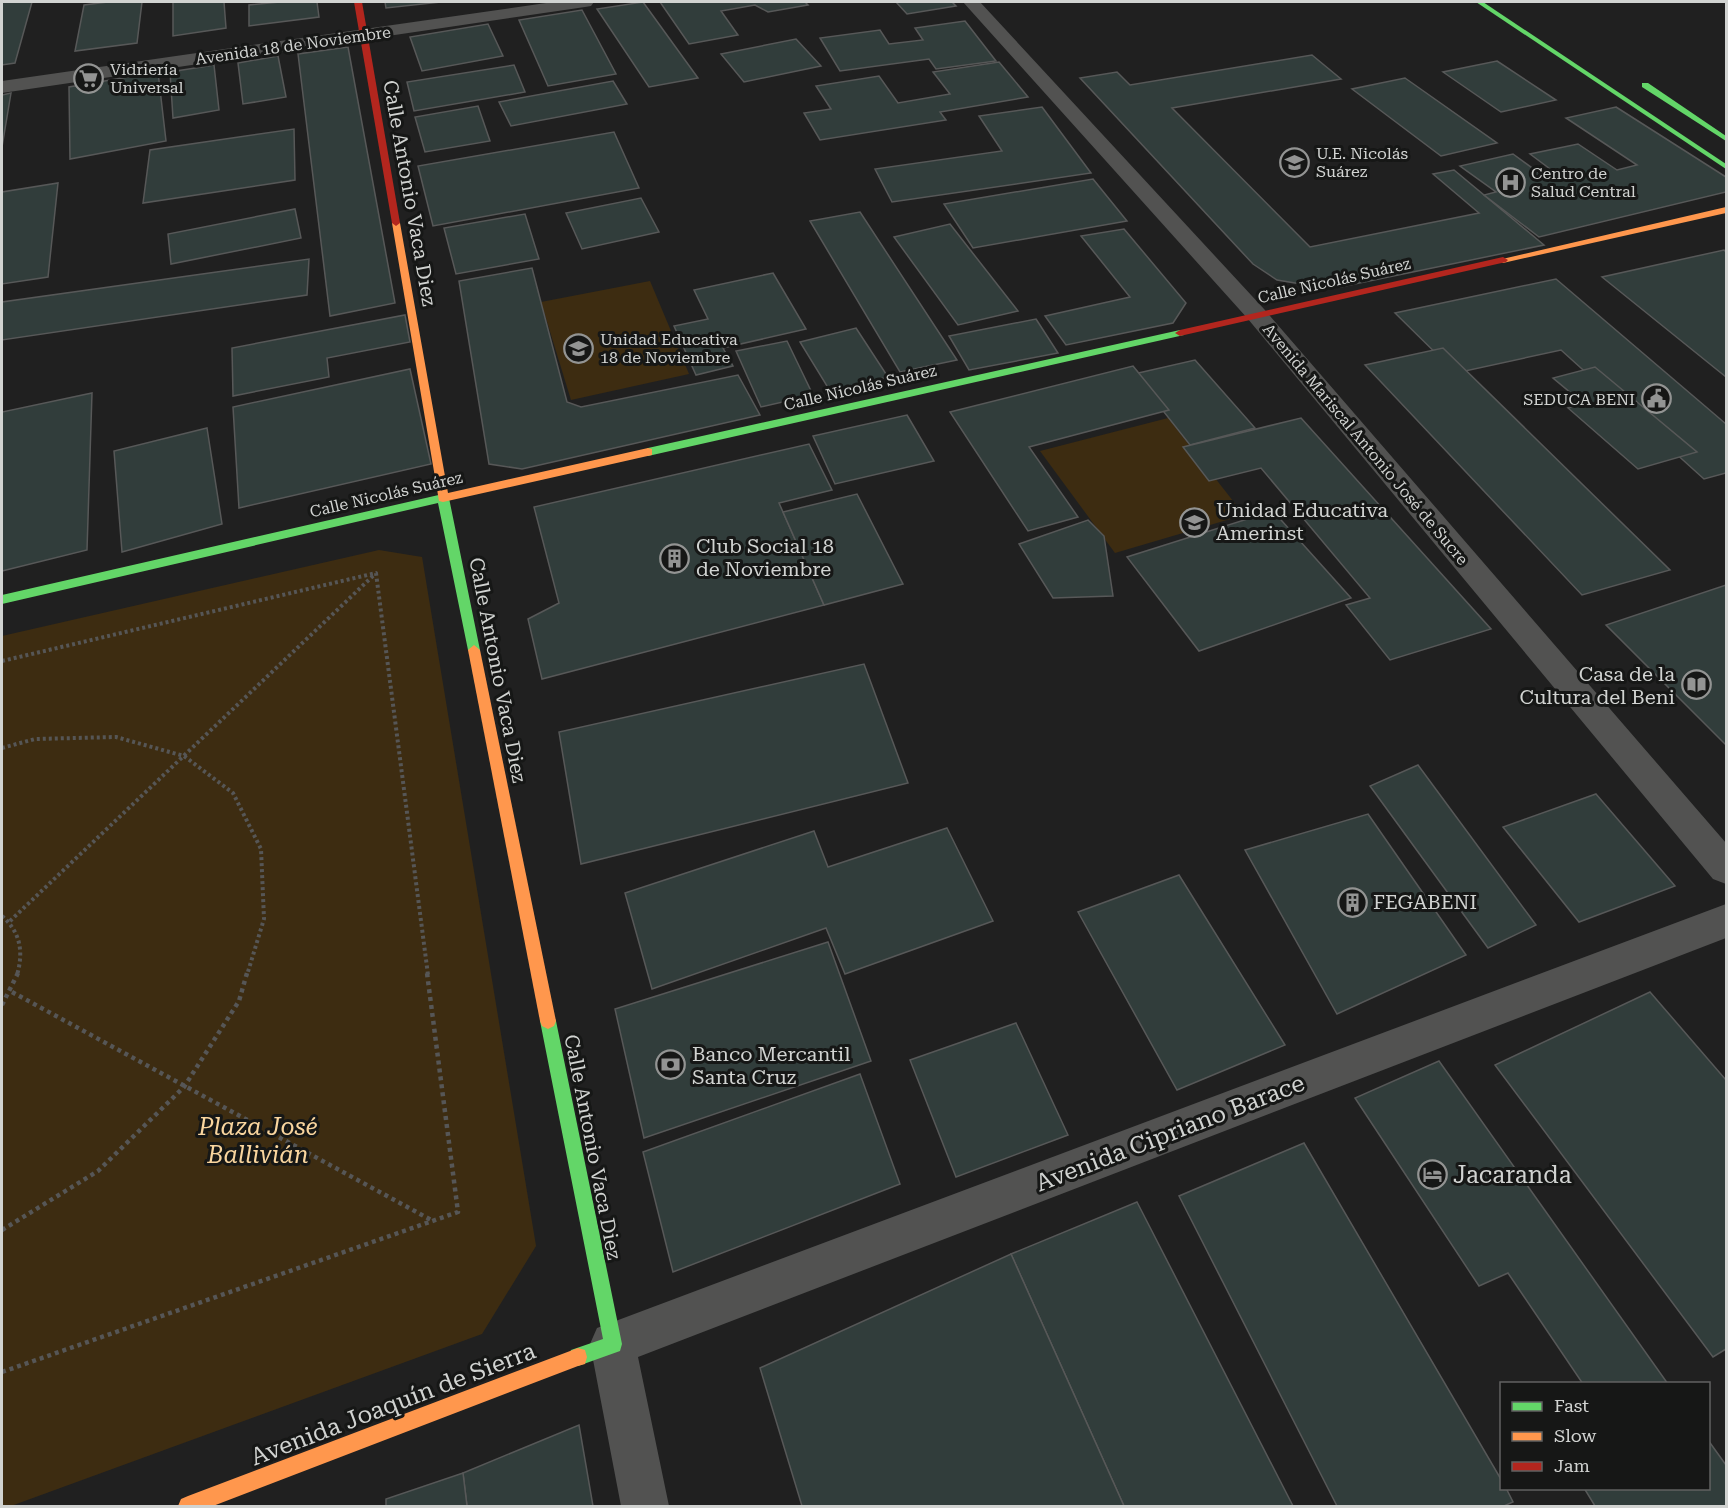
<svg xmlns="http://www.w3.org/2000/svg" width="1728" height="1508" font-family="'Roboto Serif',serif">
  <rect width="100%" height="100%" fill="#202020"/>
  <g fill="#3d2c11">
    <path d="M650 281 689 374 571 400 541 302Z"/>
    <path d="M1168 418 1244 515 1115 553 1040 451Z"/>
    <path d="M379 550 422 557 536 1246 482 1334 11 1506H2V636Z"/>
  </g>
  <g fill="#313d3b" stroke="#575858" stroke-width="1.5">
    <path d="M2 2H32L15 63 2 65Z"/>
    <path d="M108 2H142L137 43 75 51 84 5Z"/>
    <path d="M173 2H224L226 28 173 36Z"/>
    <path d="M280 2H317L319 17 249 26V5Z"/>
    <path d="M385 2H441L386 8Z"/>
    <path d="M643 2 698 78 649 87 597 9Z"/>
    <path d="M660 2H805L808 5 768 12 755 5 721 11 738 35 689 44Z"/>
    <path d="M896 2H952L956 6 907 14Z"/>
    <path d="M582 10 616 74 548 86 519 20Z"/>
    <path d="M965 21 996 61 936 69 929 59 840 71 820 38 880 30 889 44 923 40 915 28Z"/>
    <path d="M488 24 503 56 422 71 410 37Z"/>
    <path d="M796 39 821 66 744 82 721 54Z"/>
    <path d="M348 47 395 303 330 316 298 54Z"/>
    <path d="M1312 55 1341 79 1172 108 1310 247 1479 213 1433 174 1454 170 1544 245 1340 287 1313 286 1277 280 1253 264 1080 78 1117 72 1130 85Z"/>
    <path d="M278 56 286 97 243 104 238 63Z"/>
    <path d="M1497 61 1556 100 1501 112 1443 72Z"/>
    <path d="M999 62 1028 97 940 112 946 120 820 140 804 113 831 109 816 86 879 76 898 103 950 94 933 72Z"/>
    <path d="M214 65 219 110 173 118 170 72Z"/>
    <path d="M514 65 525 92 414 111 407 82Z"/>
    <path d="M158 72 166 141 70 159 69 87Z"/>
    <path d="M1405 78 1497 143 1441 156 1352 89Z"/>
    <path d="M613 81 627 104 511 126 499 102Z"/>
    <path d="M11 93 2 147V95Z"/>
    <path d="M478 106 490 141 425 152 415 117Z"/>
    <path d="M1042 107 1091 173 892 202 875 169 1002 151 979 116Z"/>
    <path d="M1616 107 1726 177V192L1539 237 1484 195 1496 192 1460 166 1513 154 1550 181 1562 178 1530 154 1578 144 1617 170 1637 165 1566 118Z"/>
    <path d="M294 129 295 180 143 203 150 150Z"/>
    <path d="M614 132 639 188 433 226 418 166Z"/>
    <path d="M1093 179 1127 221 973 248 944 204Z"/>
    <path d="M58 183 48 277 2 284V192Z"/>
    <path d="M641 198 659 232 582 249 566 213Z"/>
    <path d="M295 209 301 238 171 264 168 234Z"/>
    <path d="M860 212 957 360 900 372 810 221Z"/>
    <path d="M525 214 539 259 456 274 444 228Z"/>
    <path d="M950 224 1018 311 958 325 894 237Z"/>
    <path d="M1124 229 1186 303 1173 323 1066 345 1045 316 1130 297 1081 236Z"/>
    <path d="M1724 250 1726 252V377L1602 277Z"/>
    <path d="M309 259 307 295 2 340V302Z"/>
    <path d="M532 268 567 402 581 407 738 375 760 415 522 469 489 464 459 281Z"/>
    <path d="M773 273 806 329 723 348 733 366 696 375 674 326 708 319 694 290Z"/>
    <path d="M1556 279 1726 424V473L1704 479 1561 350 1456 373 1395 313Z"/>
    <path d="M405 315 410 342 327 358 329 377 233 396 232 348Z"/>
    <path d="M1036 319 1058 353 969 370 949 336Z"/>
    <path d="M856 328 888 377 830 391 800 342Z"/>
    <path d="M787 341 813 395 761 407 736 351Z"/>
    <path d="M1443 348 1670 570 1582 595 1365 365Z"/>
    <path d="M1195 360 1255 428 1190 445 1134 374Z"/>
    <path d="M1133 366 1169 410 1029 447 1078 517 1028 531 950 412Z"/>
    <path d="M1595 367 1697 452 1638 469 1568 408 1584 404 1553 378Z"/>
    <path d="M410 369 431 464 239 508 233 407Z"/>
    <path d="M92 393 87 550 2 571V412Z"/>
    <path d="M907 415 934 461 835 484 813 436Z"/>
    <path d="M1301 418 1491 629 1390 660 1346 605 1370 598 1261 468 1209 481 1183 447Z"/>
    <path d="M207 428 222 524 122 552 114 451Z"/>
    <path d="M809 444 832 490 779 503 824 605 542 679 528 619 559 603 534 507Z"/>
    <path d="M857 494 903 584 824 605 783 512Z"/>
    <path d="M1273 511 1351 598 1199 651 1127 557Z"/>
    <path d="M1088 520 1104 536 1113 596 1053 598 1019 544Z"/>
    <path d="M1726 585V745L1606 625Z"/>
    <path d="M864 664 908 783 581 864 559 732Z"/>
    <path d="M1418 765 1536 925 1488 948 1370 786Z"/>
    <path d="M1596 794 1675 886 1579 922 1503 827Z"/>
    <path d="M1368 814 1466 955 1337 1014 1245 850Z"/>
    <path d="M947 828 993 921 845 974 826 928 652 989 625 893 814 831 828 867Z"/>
    <path d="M1179 875 1285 1045 1177 1090 1078 912Z"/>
    <path d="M828 942 871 1061 644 1138 615 1009Z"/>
    <path d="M1650 992 1726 1080V1349L1713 1357 1495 1065Z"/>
    <path d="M1016 1023 1068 1135 956 1177 910 1060Z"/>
    <path d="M1439 1061 1668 1384H1583L1508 1273 1479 1286 1355 1098Z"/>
    <path d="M860 1074 900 1184 673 1272 643 1152Z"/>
    <path d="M1304 1143 1502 1481V1488H1506L1513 1502 1504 1506H1337L1179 1196Z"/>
    <path d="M1137 1202 1293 1506H1124L1011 1254Z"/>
    <path d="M1011 1254 1124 1506H802L760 1368Z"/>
    <path d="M579 1425 593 1506H467L463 1473Z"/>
    <path d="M1708 1440 1726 1465V1506H1595L1584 1488H1708Z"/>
    <path d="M463 1473 467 1506H386V1499Z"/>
  </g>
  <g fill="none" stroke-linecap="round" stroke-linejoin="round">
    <g stroke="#565656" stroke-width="4" stroke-dasharray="3 3" stroke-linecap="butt">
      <path d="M2 661 376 573 428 975"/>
      <path d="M2 748 35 739 116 737 184 756 233 793 261 849 264 919 247 975"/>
      <path d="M2 916C20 932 24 951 17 975"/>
      <path d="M10 921 375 574"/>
    </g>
    <g stroke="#565656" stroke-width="4.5" stroke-dasharray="4 4" stroke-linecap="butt">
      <path d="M12 992 433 1221"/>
      <path d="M2 1005 18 973"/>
      <path d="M2 1230 98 1171 184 1087 239 1001 247 973"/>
      <path d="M2 1372 458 1212 427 973"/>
    </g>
    <g fill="#525251" fill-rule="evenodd">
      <path d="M553 2H594L591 6 585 7 2 93V81Z"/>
      <path d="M963 2H980L1264 309 1726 843V884L1713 879 1248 319Z"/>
      <path d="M1726 904V938L638 1357 669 1506H621L590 1344 597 1328Z"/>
    </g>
    <g fill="#63d668" fill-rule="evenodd">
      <path d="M1476 2H1483L1726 164V169Z"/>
      <path d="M1642 83H1648L1726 136V141L1642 87Z"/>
      <path d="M1180 330 1184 331V335L648 456 643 452 648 448Z"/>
      <path d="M443 494 449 498 480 650 474 655 468 650 438 503 2 604V595Z"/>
      <path d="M548 1013 554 1016 556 1021 622 1344 620 1351 578 1366 571 1364 569 1357 571 1350 603 1339 540 1021 542 1016Z"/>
    </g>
    <g fill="#ff974d" fill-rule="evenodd">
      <path d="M1726 207V213L1503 263 1498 260Z"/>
      <path d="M396 220 400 223 448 493 648 448 652 449V455L443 502 439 501 392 223Z"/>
      <path d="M474 645 480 650 556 1021 554 1026 548 1029 542 1026 540 1021 468 650Z"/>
      <path d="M578 1348 585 1350 587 1357 585 1364 578 1366 213 1506H178L181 1499 188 1496Z"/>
    </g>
    <g fill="#b3261e" fill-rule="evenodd">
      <path d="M354 2H362L400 223 396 226 392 223Z"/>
      <path d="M1503 257 1508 260 1506 262 1180 336 1175 333 1180 330Z"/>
    </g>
  </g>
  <defs>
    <symbol id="supermarket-ring" viewBox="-11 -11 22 22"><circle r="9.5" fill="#161716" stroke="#939493" stroke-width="1.5"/><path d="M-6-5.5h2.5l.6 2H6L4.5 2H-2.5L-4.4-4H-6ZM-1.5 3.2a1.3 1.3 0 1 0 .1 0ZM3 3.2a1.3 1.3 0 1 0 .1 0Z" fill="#939493"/></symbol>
    <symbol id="school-ring" viewBox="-11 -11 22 22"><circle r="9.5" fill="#161716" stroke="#939493" stroke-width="1.5"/><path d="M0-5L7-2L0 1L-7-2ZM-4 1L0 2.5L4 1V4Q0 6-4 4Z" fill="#939493"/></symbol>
    <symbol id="hospital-ring" viewBox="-11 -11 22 22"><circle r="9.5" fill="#161716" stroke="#939493" stroke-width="1.5"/><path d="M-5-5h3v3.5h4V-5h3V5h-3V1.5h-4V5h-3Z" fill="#939493"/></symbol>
    <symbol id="civic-ring" viewBox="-11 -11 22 22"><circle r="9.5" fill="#161716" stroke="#939493" stroke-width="1.5"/><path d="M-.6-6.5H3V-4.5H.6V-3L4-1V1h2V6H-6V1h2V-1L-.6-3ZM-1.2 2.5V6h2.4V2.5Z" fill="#939493"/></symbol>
    <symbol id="building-ring" viewBox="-11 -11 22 22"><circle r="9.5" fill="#161716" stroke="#939493" stroke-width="1.5"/><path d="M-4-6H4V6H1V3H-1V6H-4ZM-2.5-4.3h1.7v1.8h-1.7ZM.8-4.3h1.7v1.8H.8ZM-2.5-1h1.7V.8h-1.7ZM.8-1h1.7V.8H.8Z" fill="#939493"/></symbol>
    <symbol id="library-ring" viewBox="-11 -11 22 22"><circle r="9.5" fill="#161716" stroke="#939493" stroke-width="1.5"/><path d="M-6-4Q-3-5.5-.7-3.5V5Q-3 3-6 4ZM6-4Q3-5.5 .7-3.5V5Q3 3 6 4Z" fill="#939493"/></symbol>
    <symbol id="bank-ring" viewBox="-11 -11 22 22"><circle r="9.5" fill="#161716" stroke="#939493" stroke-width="1.5"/><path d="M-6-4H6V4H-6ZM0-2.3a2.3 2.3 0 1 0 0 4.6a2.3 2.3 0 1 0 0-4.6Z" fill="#939493"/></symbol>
    <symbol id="hotel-ring" viewBox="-11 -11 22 22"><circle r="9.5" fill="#161716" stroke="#939493" stroke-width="1.5"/><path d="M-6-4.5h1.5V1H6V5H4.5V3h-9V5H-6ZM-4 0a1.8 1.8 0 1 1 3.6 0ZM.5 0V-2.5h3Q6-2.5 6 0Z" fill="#939493"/></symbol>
  </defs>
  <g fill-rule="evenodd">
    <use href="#supermarket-ring" x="72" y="62" width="33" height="33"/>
    <use href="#school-ring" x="1278" y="146" width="33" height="33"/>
    <use href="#hospital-ring" x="1494" y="166" width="33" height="33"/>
    <use href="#school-ring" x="562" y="332" width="33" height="33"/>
    <use href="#civic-ring" x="1640" y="382" width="33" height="33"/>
    <use href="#school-ring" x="1178" y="506" width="33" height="33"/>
    <use href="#building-ring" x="658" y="542" width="33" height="33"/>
    <use href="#library-ring" x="1680" y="668" width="33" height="33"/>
    <use href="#building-ring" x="1336" y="886" width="33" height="33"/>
    <use href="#bank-ring" x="654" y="1048" width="33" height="33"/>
    <use href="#hotel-ring" x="1416" y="1158" width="33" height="33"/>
  </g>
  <g text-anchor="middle" stroke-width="6" stroke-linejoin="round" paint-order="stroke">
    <g font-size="16" fill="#d1d3d1" stroke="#161716">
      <text transform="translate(293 45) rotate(-8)" y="6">Avenida 18 de Noviembre</text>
      <text transform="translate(1334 280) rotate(-13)" y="6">Calle Nicolás Suárez</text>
      <text transform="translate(860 387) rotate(-13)" y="6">Calle Nicolás Suárez</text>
      <text transform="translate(1366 444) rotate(50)" y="6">Avenida Mariscal Antonio José de Sucre</text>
      <text transform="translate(386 494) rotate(-13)" y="6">Calle Nicolás Suárez</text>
    </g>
    <g font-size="16" fill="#d1d3d1" stroke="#161716" text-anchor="start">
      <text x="110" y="75">Vidriería<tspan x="110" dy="18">Universal</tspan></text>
      <text x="1316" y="159">U.E. Nicolás<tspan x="1316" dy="18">Suárez</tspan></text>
      <text x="1531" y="179">Centro de<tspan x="1531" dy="18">Salud Central</tspan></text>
      <text x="600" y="345">Unidad Educativa<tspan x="600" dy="18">18 de Noviembre</tspan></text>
      <text x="1635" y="405" text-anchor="end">SEDUCA BENI</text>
    </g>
    <g font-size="20" fill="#d1d3d1" stroke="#161716">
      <text transform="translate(410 193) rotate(80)" y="7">Calle Antonio Vaca Diez</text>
      <text transform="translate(498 670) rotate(79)" y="7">Calle Antonio Vaca Diez</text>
      <text transform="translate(593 1147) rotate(79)" y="7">Calle Antonio Vaca Diez</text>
    </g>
    <g font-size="20" fill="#d1d3d1" stroke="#161716" text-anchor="start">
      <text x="1216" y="517">Unidad Educativa<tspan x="1216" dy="23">Amerinst</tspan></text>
      <text x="696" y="553">Club Social 18<tspan x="696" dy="23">de Noviembre</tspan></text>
      <text x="1675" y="681" text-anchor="end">Casa de la<tspan x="1675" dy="23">Cultura del Beni</tspan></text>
      <text x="1373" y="909">FEGABENI</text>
      <text x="692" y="1061">Banco Mercantil<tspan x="692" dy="23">Santa Cruz</tspan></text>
    </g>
    <g font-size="24" font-style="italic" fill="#f9d59e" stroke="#161716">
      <text x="258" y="1135">Plaza José<tspan x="258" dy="28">Ballivián</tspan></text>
    </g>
    <g font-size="24" fill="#d1d3d1" stroke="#161716">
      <text transform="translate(1170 1133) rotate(-21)" y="8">Avenida Cipriano Barace</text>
      <text transform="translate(393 1404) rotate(-21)" y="8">Avenida Joaquín de Sierra</text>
    </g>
    <g font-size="24" fill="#d1d3d1" stroke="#161716" text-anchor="start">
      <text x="1453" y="1183">Jacaranda</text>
    </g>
  </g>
  <rect width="1728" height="1508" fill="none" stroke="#d1d3d1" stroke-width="6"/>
  <rect x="1500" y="1382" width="210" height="108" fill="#161716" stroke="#616261" stroke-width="1.5"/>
  <rect x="1512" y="1402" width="30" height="9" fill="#63d668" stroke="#616261" stroke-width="1.5"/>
  <text x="1554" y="1412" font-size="18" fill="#d1d3d1">Fast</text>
  <rect x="1512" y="1432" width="30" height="9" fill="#ff974d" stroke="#616261" stroke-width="1.5"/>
  <text x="1554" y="1442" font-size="18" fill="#d1d3d1">Slow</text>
  <rect x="1512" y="1462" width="30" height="9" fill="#b3261e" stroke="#616261" stroke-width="1.5"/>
  <text x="1554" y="1472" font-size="18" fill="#d1d3d1">Jam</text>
</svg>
